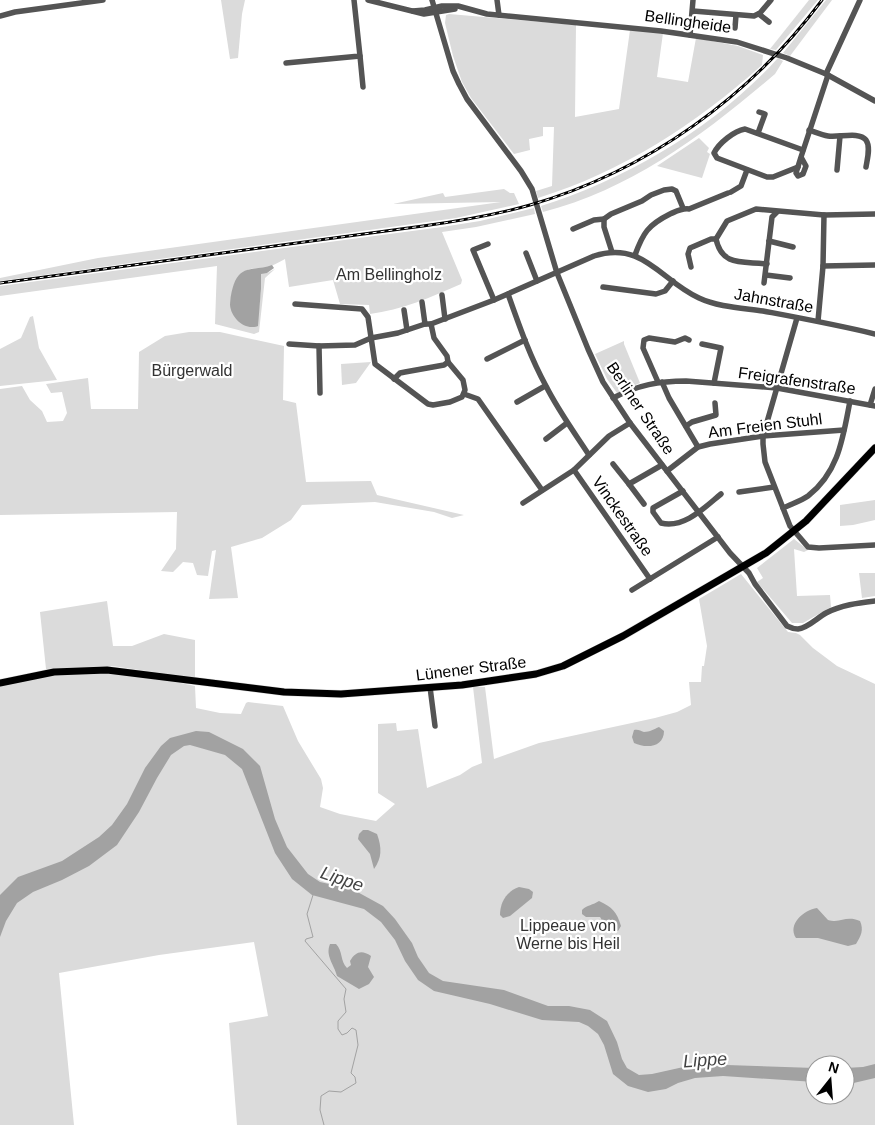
<svg xmlns="http://www.w3.org/2000/svg" width="875" height="1125" font-family="Helvetica,sans-serif">
  <rect width="100%" height="100%" fill="#fff"/>
  <g fill="#dbdbdb" fill-rule="evenodd">
    <path d="M221 0H245L242 14 238 58 230 59Z"/>
    <path d="M809 0H818L776 50 770 49Z"/>
    <path d="M826 0H832L790 56 783 53Z"/>
    <path d="M449 14 576 25 575 117 619 109 630 30 663 33 657 77 688 82 696 38 738 46 763 55 762 65C696 124 622 172 538 198L536 191 552 186 554 127H543V136L529 139 530 150 514 154 471 98 462 82 453 56 445 23 446 15Z"/>
    <path d="M778 58 783 61 775 74C706 133 633 189 543 212L541 206C629 178 715 127 778 58Z"/>
    <path d="M699 138 709 148 707 152 710 154 702 178 657 166Z"/>
    <path d="M504 189 510 193H514L519 204 456 218 0 281V278L98 258 501 202 393 204 443 193 445 197Z"/>
    <path d="M534 208 535 214 476 227 442 232 462 280 461 284C432 297 401 310 370 314L369 305 340 304 333 280 289 287 285 259C279 262 272 266 266 268 262 268 258 268 254 268 234 272 232 289 230 306L259 308 261 289V273H267L275 269 265 278 259 332 254 334 215 324 217 266 0 296V286L442 227 480 221Z"/>
    <path d="M33 316 39 348 57 380 0 386V349L21 338 30 317Z"/>
    <path d="M189 332H220L284 346 283 400 296 403 306 482 371 481 377 495 464 515 452 518 434 512 375 502 302 505 291 520 262 538 231 547 238 598 209 599 216 550 212 551 208 576 197 575 193 563 183 562 173 572 161 571 176 549 177 512 0 515V389L22 386 30 400 42 411 47 422 63 421 67 413 62 392 51 393 46 384 88 378 91 409H138L139 352 165 336Z"/>
    <path d="M624 341V344L640 383 617 393 607 379 595 354Z"/>
    <path d="M371 362 356 383 342 385 341 364Z"/>
    <path d="M875 500V520L853 525 840 526V505Z"/>
    <path d="M794 539 808 550 804 552 794 549 797 596 830 595 831 607 803 623H792L757 582 763 578 757 568Z"/>
    <path d="M859 573H875V596L862 598Z"/>
    <path d="M741 574 788 632 796 633 800 635 813 648 837 666 875 684V1125H237L229 1023 268 1016 254 942 159 955 59 973 74 1125H0V686L61 673H112L156 678 195 686 196 708 220 713 241 714 246 703 248 702 283 706 298 741 321 779 323 788 320 807 340 814 376 821 395 804 378 793V724L396 723 397 731 418 729 427 788 460 775 472 767 482 763 473 687H485L494 759 539 743 655 718 677 712 691 705 689 682H701L702 666H704L707 646 699 599ZM815 1065H845V1095H815Z"/>
    <path d="M107 601 113 646H132L164 634 195 640V678L112 666 46 669 40 612Z"/>
  </g>
  <g fill="#a2a2a2">
    <path d="M272 265 274 268 267 273 261 274V289L258 326C245 331 231 318 230 305 230 297 233 281 239 275 248 266 261 270 272 265Z"/>
    <path d="M659 727 664 731C664 747 647 749 634 743L632 737 634 730C639 729 640 731 644 732 650 732 654 729 659 727Z"/>
    <path d="M196 731 209 732 243 749 260 766 275 819 287 847 308 874 320 882 352 889 383 906 395 919 412 943 418 957 429 973 443 981 504 990 548 1006H569L590 1010 607 1021 617 1042 622 1059 627 1068 639 1075 652 1074 697 1064 815 1068V1082L723 1076 695 1078 678 1083 666 1089 648 1092 628 1086 613 1074 604 1045 598 1034 588 1026 579 1022 542 1020 490 1004 434 991 418 980 405 961 395 940 381 922 364 909 312 895 292 879 275 853 242 769 225 755 190 745 184 746 171 755 157 778 139 812 117 845 89 866 62 880 33 892 17 903 6 921 0 937V895L18 877 62 861 99 837 112 825 127 804 145 768 161 746 170 738Z"/>
    <path d="M363 830H368L377 834C382 848 382 858 374 869L370 854 358 839 359 834Z"/>
    <path d="M519 887 529 889 533 892 532 898 510 916 503 918 500 915C500 902 507 891 519 887Z"/>
    <path d="M599 901C612 907 617 912 621 926L618 931H609L600 917H586L582 914V910C587 905 593 905 599 901Z"/>
    <path d="M817 908 828 920C841 924 845 915 860 921 864 930 861 936 856 944L848 946 818 938H796C787 924 804 910 817 908Z"/>
    <path d="M330 944H336C343 951 340 961 347 968L351 965 350 961C356 951 362 950 371 956L368 967 374 977 369 984 359 989 337 976C334 964 325 956 330 944Z"/>
    <path d="M875 1064V1078L845 1085V1068L863 1067Z"/>
  </g>
  <g fill="none" stroke-linecap="round" stroke-linejoin="round">
    <path stroke="#a2a2a2" stroke-width="1" d="M313 895 307 914 313 937 306 939 305 941 346 989 344 999 346 1012 338 1021V1029L342 1035 347 1033 352 1028 356 1030 358 1045 351 1073 355 1077 356 1083 341 1092 329 1091 321 1096 320 1110 324 1125"/>
    <defs>
      <path id="major" d="M0 683 54 672 107 670 284 692 341 694 462 685 536 674 563 666 623 636 766 553 806 521 875 448"/>
    </defs>
    <use href="#major" stroke="#dbdbdb" stroke-width="8"/>
    <g stroke="#545454" stroke-width="5.5">
      <path d="M368 0 424 14 455 9"/>
      <path d="M432 0 453 71 459 84 467 99 521 171 532 189 557 273 588 349 603 382 630 423 730 553 749 573 755 584 787 626C791 628 794 629 798 629 808 628 817 618 826 613 841 605 858 603 875 601"/>
      <path d="M497 0 499 15"/>
      <path d="M413 11 425 10 442 6H458L487 14 661 31 737 42 787 58 826 74 875 101"/>
      <path d="M693 11 754 16 760 13 771 0"/>
      <path d="M759 14 769 22"/>
      <path d="M0 16 15 12 103 0"/>
      <path d="M735 28 736 15"/>
      <path d="M690 35 693 0"/>
      <path d="M360 56 363 87"/>
      <path d="M286 63 360 56 354 0"/>
      <path d="M826 74 860 0"/>
      <path d="M809 130C815 132 822 135 828 136 838 138 859 131 866 140 871 147 867 160 866 167"/>
      <path d="M758 133 765 114 759 112"/>
      <path d="M801 157 796 173 798 176 803 174 806 166 801 157 828 75"/>
      <path d="M798 167 773 177H767L717 158 714 153C719 143 734 131 745 129L803 150"/>
      <path d="M837 170 840 136"/>
      <path d="M731 192 741 186 747 170"/>
      <path d="M604 219V227L612 252"/>
      <path d="M573 229 594 220 604 219 611 214 642 201 651 195 664 190 672 189 676 191 683 208"/>
      <path d="M769 241 793 247"/>
      <path d="M488 244 473 250 494 300"/>
      <path d="M526 253 537 281"/>
      <path d="M635 255C643 233 648 225 670 214 677 211 682 208 689 209L728 193"/>
      <path d="M767 264C743 261 722 267 716 239L727 221 756 209 824 215 875 214"/>
      <path d="M823 266 875 265"/>
      <path d="M691 267 688 254 690 248 711 239H716"/>
      <path d="M766 275 790 278"/>
      <path d="M764 283 772 217 777 212"/>
      <path d="M603 287 656 294 665 291 673 281"/>
      <path d="M508 294C519 325 530 357 546 386 558 410 574 432 589 455"/>
      <path d="M442 295 445 319"/>
      <path d="M422 302 425 324"/>
      <path d="M295 304 362 309 368 317 375 364 428 404 433 405 450 402 462 397 465 390 463 380 448 362 447 356 434 338 431 324"/>
      <path d="M404 310 407 330"/>
      <path d="M797 318 763 436V444L765 462 790 526 808 547 819 548 875 545"/>
      <path d="M818 321 823 266 824 215"/>
      <path d="M289 344 319 346 355 345 371 338 398 333 425 324H431L494 300 594 256C643 240 661 281 699 298 718 307 742 308 763 311 800 318 838 325 875 334"/>
      <path d="M702 344 721 348 714 383"/>
      <path d="M319 346 320 393"/>
      <path d="M487 359 525 340"/>
      <path d="M394 379 400 373 405 372 444 365 448 362"/>
      <path d="M658 382 643 348 644 340 649 338 675 342 685 338 689 340"/>
      <path d="M662 382 669 398 698 447"/>
      <path d="M464 394 478 399 542 490"/>
      <path d="M613 398C638 385 659 381 686 381L777 388 875 406"/>
      <path d="M517 402 545 386"/>
      <path d="M870 405 875 389"/>
      <path d="M686 426 692 422 716 415 715 403"/>
      <path d="M546 439 567 423"/>
      <path d="M613 464 629 484"/>
      <path d="M574 470 650 579"/>
      <path d="M667 471 698 447 710 444 763 436 844 430"/>
      <path d="M683 491 653 508V512L661 523C684 529 705 507 721 494"/>
      <path d="M739 492 774 487"/>
      <path d="M523 503 574 470 609 436 630 423"/>
      <path d="M644 504 629 484 662 465"/>
      <path d="M783 508C791 504 801 501 808 496 839 472 843 437 850 401"/>
      <path d="M632 590 718 537"/>
      <path d="M430 687 435 726"/>
    </g>
    <use href="#major" stroke="#000" stroke-width="7"/>
    <defs>
      <path id="rail" d="M0 283 423 226C459 221 495 215 530 205 647 171 750 97 822 0"/>
    </defs>
    <use href="#rail" stroke="#000" stroke-width="3"/>
    <use href="#rail" stroke="#fff" stroke-width="1" stroke-dasharray="4" stroke-linecap="butt"/>
  </g>
  <g text-anchor="middle" stroke-width="4.5" stroke-linejoin="round" paint-order="stroke">
    <g font-size="16" fill="#000" stroke="#fff">
      <text transform="translate(688 21) rotate(8)" y="6">Bellingheide</text>
      <text transform="translate(774 300) rotate(10)" y="6">Jahnstraße</text>
      <text transform="translate(797 380) rotate(8)" y="6">Freigrafenstraße</text>
      <text transform="translate(641 408) rotate(56)" y="6">Berliner Straße</text>
      <text transform="translate(765 425) rotate(-7)" y="6">Am Freien Stuhl</text>
      <text transform="translate(623 516) rotate(55)" y="6">Vinckestraße</text>
      <text transform="translate(471 668) rotate(-7)" y="6">Lünener Straße</text>
    </g>
    <g font-size="16" fill="#323232" stroke="#fff">
      <text x="389" y="280">Am Bellingholz</text>
      <text x="192" y="376">Bürgerwald</text>
      <text x="568" y="931">Lippeaue von<tspan x="568" dy="18">Werne bis Heil</tspan></text>
    </g>
    <g font-size="18" font-style="italic" fill="#434343" stroke="#fff">
      <text transform="translate(342 879) rotate(19)" y="6">Lippe</text>
      <text transform="translate(705 1060) rotate(-4)" y="6">Lippe</text>
    </g>
  </g>
  <g transform="translate(830 1080) rotate(17)"><circle r="24" fill="#ffffff" stroke="#999999"/>
  <path d="M0-4L9 19L0 12L-9 19Z" fill="#000000"/>
  <text y="-8" font-size="14" font-weight="bold" text-anchor="middle" fill="#000000">N</text>
  </g>
</svg>
